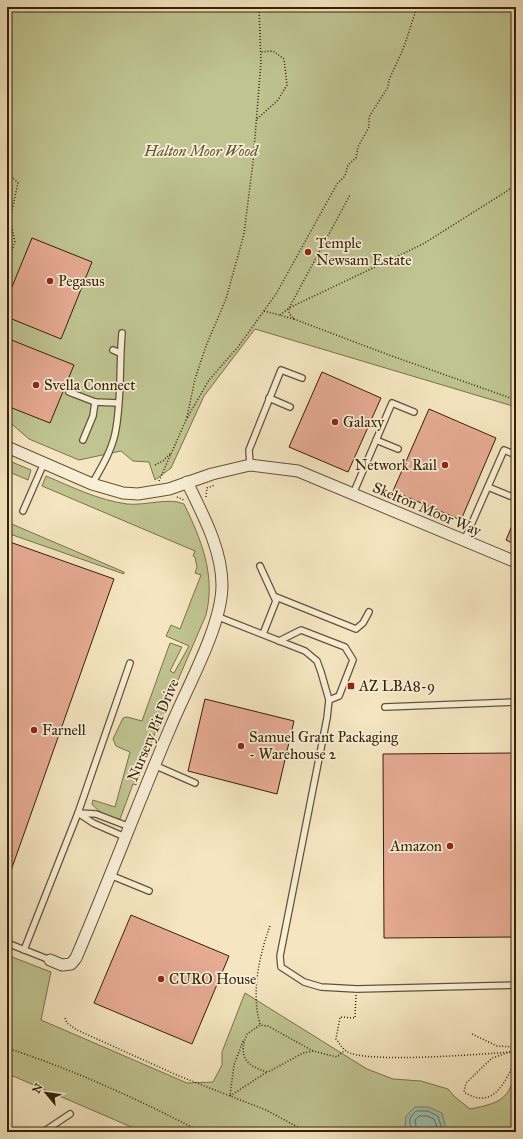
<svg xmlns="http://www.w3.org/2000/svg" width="523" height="1139" font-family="'IM FELL Great Primer',serif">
  <rect width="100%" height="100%" fill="#f5e6c1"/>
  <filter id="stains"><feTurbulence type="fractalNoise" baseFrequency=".005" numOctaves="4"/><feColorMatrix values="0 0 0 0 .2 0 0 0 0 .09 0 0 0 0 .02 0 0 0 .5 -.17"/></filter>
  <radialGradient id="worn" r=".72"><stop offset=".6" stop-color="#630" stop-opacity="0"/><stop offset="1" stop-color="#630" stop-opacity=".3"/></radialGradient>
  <g fill="#bfc491" stroke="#7a724c">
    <path d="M7 7H516V407L255 329 204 396 171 468 155 480 149 462 133 461 121 451 79 460 29 439 7 420Z"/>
    <path d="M7 460 31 470 28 480 7 471Z"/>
    <path d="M46 476C72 487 98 500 127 504 145 506 169 497 184 504 201 539 216 575 206 615L153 738 136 785 133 784 120 819C110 819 98 812 92 804L93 800 115 807 130 752 116 746 113 739 123 718 127 717 142 721 170 643 182 647 170 671 174 673 189 646 166 636 171 625 180 629 201 575 195 573 197 567 195 557 193 556 195 551 42 486Z"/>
    <path d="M7 522 124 572V574L7 533Z"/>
    <path d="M7 955 51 972 41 1020 187 1083 213 1082 222 1065V1052L245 993 367 1069 393 1079 421 1081 448 1089 455 1097 470 1109C500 1103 510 1100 516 1068V1132H143L13 1076H7Z"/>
  </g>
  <path fill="#9dc0ae" stroke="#73806c" d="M415 1107H428L442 1113 445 1125 450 1132H410L405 1127 406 1116Z"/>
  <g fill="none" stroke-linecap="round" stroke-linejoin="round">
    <g stroke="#69705b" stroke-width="1">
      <path d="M412 1132C411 1121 406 1121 416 1111H428L438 1116 441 1126 445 1132"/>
      <path d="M417 1132 415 1120 419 1116H427L434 1119 439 1132"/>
    </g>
  </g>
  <g fill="#e7ab94" stroke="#352008">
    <path d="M32 238 92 262 61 339 7 317V299Z"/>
    <path d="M9 339 74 365 50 423 7 406V343Z"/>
    <path d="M322 372 381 398 348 472 289 447Z"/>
    <path d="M429 409 496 438 461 520 393 491Z"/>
    <path d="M516 516V545L506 540Z"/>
    <path d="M7 541 114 579 8 879H7Z"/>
    <path d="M205 699 294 721 277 794 188 771Z"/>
    <path d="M516 753V937L384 938 383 754Z"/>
    <path d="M131 915 229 956 192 1044 94 1003Z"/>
  </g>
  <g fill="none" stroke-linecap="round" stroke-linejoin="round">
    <defs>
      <g id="service">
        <path d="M113 350 120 353"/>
        <path d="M69 392 95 402 118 403"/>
        <path d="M269 398 290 407"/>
        <path d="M83 440 93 416 95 402"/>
        <path d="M376 440 398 449"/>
        <path d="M250 465 249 450 281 370 302 378"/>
        <path d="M92 484C101 468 111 452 115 434 122 401 119 366 122 333"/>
        <path d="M488 487 510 496"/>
        <path d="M353 494 392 403 414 412"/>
        <path d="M23 511 44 463"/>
        <path d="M464 541 504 450 516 455"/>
        <path d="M260 566 276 601 263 634"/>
        <path d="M516 580V589"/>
        <path d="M276 597 356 629 363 623 369 612"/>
        <path d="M216 616 305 651 317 661 321 672 329 700 327 718 280 956 281 967 304 982 321 987 357 989 516 985"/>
        <path d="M279 641 301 630 345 647 353 660 339 696 329 700"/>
        <path d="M385 707 516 702"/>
        <path d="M154 765 195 783"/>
        <path d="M125 837 93 823 78 813 96 814 130 827"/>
        <path d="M110 875 149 891"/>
        <path d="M7 943 50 960"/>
        <path d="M24 950 78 813 130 663"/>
        <path d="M43 1132 70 1114"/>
      </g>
      <g id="minor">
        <path d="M7 447 92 484 123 493 138 494 169 489 212 474 250 465 298 471 516 562"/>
        <path d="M50 960 62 965 71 964 76 958C109 881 138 803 171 726 187 687 222 626 222 585 222 549 202 513 187 482"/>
      </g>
    </defs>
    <use href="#service" stroke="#655236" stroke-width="8"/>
    <use href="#minor" stroke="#655236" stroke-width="13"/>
    <g stroke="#352008" stroke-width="1.5" stroke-dasharray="1 2" stroke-linecap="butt">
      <path d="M257 119 278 100 287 85 284 59 273 51 261 52"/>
      <path d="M7 172 18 183 10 219 15 242 7 264"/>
      <path d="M264 311 294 319 289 313V308L423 244 507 191 516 184"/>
      <path d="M280 315 289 308 350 195"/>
      <path d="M294 319 389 355 516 400"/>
      <path d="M187 417 195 379 206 346 226 299 244 234 253 162 261 62 259 7"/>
      <path d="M155 465 163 461 171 453"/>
      <path d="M159 481 186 420 209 380 238 347 276 294 337 184 345 176 348 165 356 158 358 147 369 127V117L388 87 389 80 404 47 417 7"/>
      <path d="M177 497 184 500"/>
      <path d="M206 497 207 488 215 485"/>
      <path d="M356 995 355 1018 340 1017 336 1039C339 1043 342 1048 346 1051 363 1064 483 1054 510 1052L516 1056"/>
      <path d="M65 1018 67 1023 77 1030 179 1076 266 1110 307 1132"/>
      <path d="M260 1024C251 993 259 956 270 926"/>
      <path d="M472 1034 497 1046 516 1047"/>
      <path d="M243 1041 234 1065 230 1096 267 1072"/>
      <path d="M7 1048C74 1070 138 1099 201 1132"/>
      <path d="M516 1050 492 1058 466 1083 464 1092C494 1111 506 1081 516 1058"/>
      <path d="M313 1051 268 1026 260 1025 247 1034C238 1056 245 1066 268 1072L303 1053 313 1051 337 1057 345 1050"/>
    </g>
    <use href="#service" stroke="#f8efd7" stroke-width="5.5"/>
    <use href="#minor" stroke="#f8efd7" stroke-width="11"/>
  </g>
  <g fill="#8f2418" stroke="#f8efd7" stroke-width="1.5">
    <circle cx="308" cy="252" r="4"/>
    <circle cx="50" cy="281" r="4"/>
    <circle cx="36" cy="385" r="4"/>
    <circle cx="335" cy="422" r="4"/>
    <circle cx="445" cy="465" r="4"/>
    <rect x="347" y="682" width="8" height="8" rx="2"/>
    <circle cx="34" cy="730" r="4"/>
    <circle cx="241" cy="746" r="4"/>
    <circle cx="450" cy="846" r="4"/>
    <circle cx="161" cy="979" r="4"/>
  </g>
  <g text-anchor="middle" stroke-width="3.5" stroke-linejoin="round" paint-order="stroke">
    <g font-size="15" font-style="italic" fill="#5e5131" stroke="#f8efd7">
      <text x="201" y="156">Halton Moor Wood</text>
    </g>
    <g font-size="15" fill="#352008" stroke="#f8efd7" text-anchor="start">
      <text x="316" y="248">Temple<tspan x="316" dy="17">Newsam Estate</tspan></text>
      <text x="58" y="286">Pegasus</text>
      <text x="44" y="390">Svella Connect</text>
      <text x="343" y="427">Galaxy</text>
      <text x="437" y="470" text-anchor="end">Network Rail</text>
      <text x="359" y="691">AZ LBA8-9</text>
      <text x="42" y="735">Farnell</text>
      <text x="249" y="742">Samuel Grant Packaging<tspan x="249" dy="17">- Warehouse 2</tspan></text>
      <text x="442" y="851" text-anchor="end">Amazon</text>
      <text x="169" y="984">CURO House</text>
    </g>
    <g font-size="15" fill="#352008" stroke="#f8efd7">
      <text transform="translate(427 509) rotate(23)" y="5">Skelton Moor Way</text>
      <text transform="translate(153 730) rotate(-67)" y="5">Nursery Pit Drive</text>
    </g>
  </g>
  <rect width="523" height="1139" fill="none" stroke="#f5e6c1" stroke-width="24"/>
  <rect x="8" y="8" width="507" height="1123" fill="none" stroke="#352008" stroke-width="2"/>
  <rect x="12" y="12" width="499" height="1115" fill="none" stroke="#352008"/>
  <g transform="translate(46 1093) rotate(299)" stroke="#f8efd7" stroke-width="3" paint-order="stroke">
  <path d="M0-3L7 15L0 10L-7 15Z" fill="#352008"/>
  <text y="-6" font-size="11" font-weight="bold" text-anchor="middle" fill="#352008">N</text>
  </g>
  <rect width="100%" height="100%" filter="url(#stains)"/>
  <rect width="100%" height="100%" fill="url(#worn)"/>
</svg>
